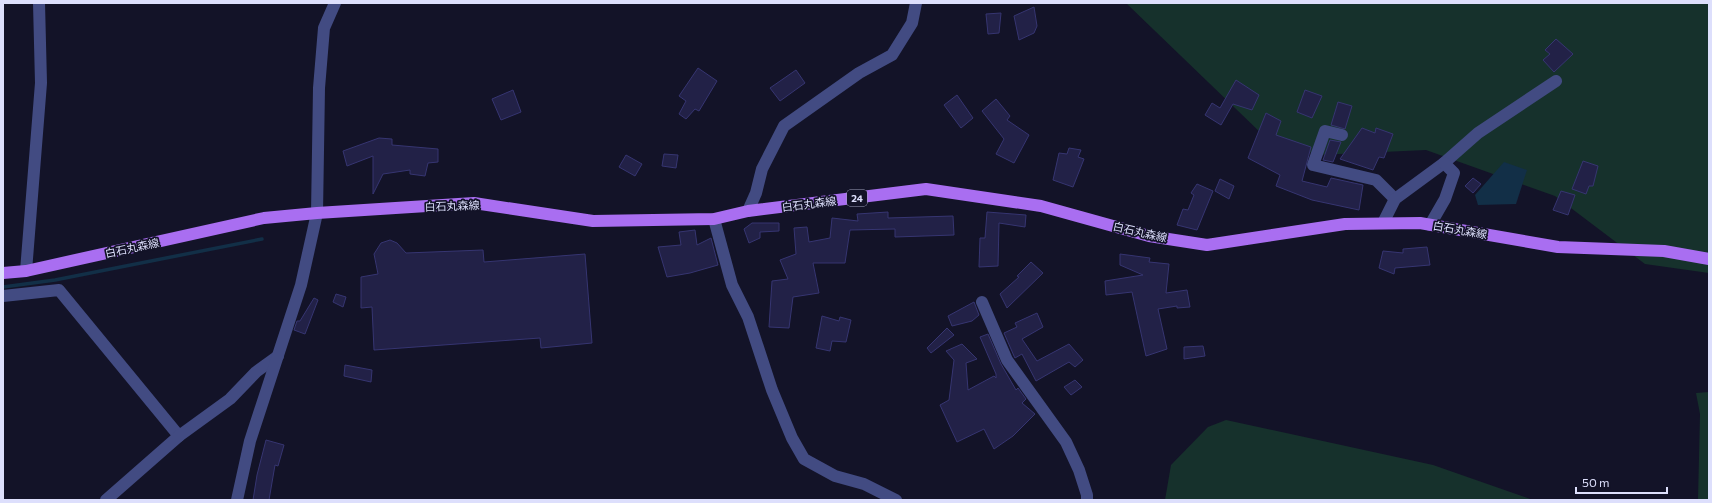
<svg xmlns="http://www.w3.org/2000/svg" width="1712" height="503" font-family="Commissioner,'Noto Sans JP',sans-serif">
  <rect width="100%" height="100%" fill="#131328"/>
  <g fill="#16312c">
    <path d="M1126 3H1709V273L1645 264 1555 196 1426 150 1317 155 1263 135Z"/>
    <path d="M1709 392V500H1698L1700 414 1696 393Z"/>
    <path d="M1226 420 1433 465 1533 500H1165L1171 465 1208 427Z"/>
  </g>
  <path fill="#122f47" d="M1504 162 1527 170 1516 204 1478 205 1475 195Z"/>
  <g fill="none" stroke-linecap="round" stroke-linejoin="round">
    <path stroke="#122f47" stroke-width="3.5" d="M3 287 55 280 262 239"/>
  </g>
  <g fill="#222147" stroke="#363571">
    <path d="M1034 7 1037 26 1034 33 1019 40 1014 16Z"/>
    <path d="M1001 13 999 33 988 34 986 14Z"/>
    <path d="M1556 39 1573 54 1554 72 1543 60 1550 54 1545 50Z"/>
    <path d="M698 68 717 81 699 111 695 109 686 119 679 114 686 101 679 96Z"/>
    <path d="M796 70 805 83 780 101 770 88Z"/>
    <path d="M1236 80 1259 95 1252 110 1233 104 1221 125 1205 115 1212 103 1220 108Z"/>
    <path d="M513 90 521 112 501 120 492 99Z"/>
    <path d="M1305 90 1322 96 1312 118 1297 112Z"/>
    <path d="M957 95 973 118 961 128 944 105Z"/>
    <path d="M996 99 1010 116 1007 120 1029 135 1014 163 996 154 1004 139 982 111Z"/>
    <path d="M1338 102 1352 106 1345 129 1331 125Z"/>
    <path d="M1266 113 1281 121 1276 135 1311 147 1302 181 1327 187 1331 178 1363 185 1359 210 1312 200 1276 186 1280 175 1248 158Z"/>
    <path d="M1362 128 1375 133 1376 128 1393 134 1384 158 1379 157 1373 170 1340 159Z"/>
    <path d="M379 138 392 139V145L438 149V162L428 163 425 176 410 174V170L383 174 373 194V156L347 166 343 151Z"/>
    <path d="M1330 140 1341 142 1333 162 1323 160Z"/>
    <path d="M1069 148 1081 150 1078 157 1084 159 1073 187 1053 180 1059 153 1067 154Z"/>
    <path d="M664 154 678 155 676 168 662 166Z"/>
    <path d="M626 155 642 164 635 176 619 167Z"/>
    <path d="M1583 161 1598 166 1593 186H1589L1586 194 1572 189Z"/>
    <path d="M1473 178 1481 184 1473 193 1465 186Z"/>
    <path d="M1220 179 1234 186 1229 199 1215 191Z"/>
    <path d="M1197 184 1213 191 1197 230 1177 225 1183 209 1188 210 1194 195 1191 193Z"/>
    <path d="M1561 191 1575 195 1568 215 1553 210Z"/>
    <path d="M888 212V218L953 216 954 235 895 237V229L850 230 845 263H813L819 293 793 297 789 328 769 327 772 281 788 279 780 260 796 254 794 228 807 227 809 242 830 238 832 218 858 221 857 214Z"/>
    <path d="M987 212 1026 215 1025 227 999 223 998 266 979 267 980 238H985Z"/>
    <path d="M752 223H779V231L760 232V238L749 243 744 229Z"/>
    <path d="M695 230 697 245 711 238 718 265 690 273 667 277 658 247 681 245 679 232Z"/>
    <path d="M390 240 397 243 406 253 483 250 484 262 585 254 592 343 541 348 540 338 374 350 372 307 361 308V277L378 274 374 254 381 243Z"/>
    <path d="M1427 247 1430 265 1395 268 1394 274 1379 268 1383 251 1403 253V249Z"/>
    <path d="M1120 254 1150 258 1149 262 1169 264 1166 293 1187 290 1190 307 1177 308V306L1158 309 1167 349 1146 356 1132 292 1106 295 1105 281 1143 275 1120 265Z"/>
    <path d="M1031 262 1043 273 1007 308 1000 294 1019 277 1017 276Z"/>
    <path d="M336 294 346 297 343 307 333 302Z"/>
    <path d="M314 298 318 300 305 334 294 330 297 321H300Z"/>
    <path d="M974 302 979 315 972 321 952 326 948 316Z"/>
    <path d="M1037 313 1043 327 1022 339 1037 361 1069 344 1083 360 1075 367 1069 362 1036 381 1022 354 1015 358 1014 356 1004 333 1017 327 1015 323Z"/>
    <path d="M822 316 839 321 840 317 851 320 846 342 832 341 830 351 816 348Z"/>
    <path d="M947 328 954 335 931 353 927 348Z"/>
    <path d="M988 334 1001 364 1016 390 1018 388 1026 399 1022 403 1035 414 1013 436 994 449 984 429 957 442 940 405 949 400 954 360 946 351 962 344 977 359 966 363 968 390 994 376 996 378V374L980 337Z"/>
    <path d="M1203 346 1205 356 1184 359V347Z"/>
    <path d="M345 365 372 370 371 382 344 376Z"/>
    <path d="M1075 380 1082 387 1071 395 1064 387Z"/>
    <path d="M266 440 284 445 278 466 275 465 269 500H253L257 475Z"/>
  </g>
  <g fill="none" stroke-linecap="round" stroke-linejoin="round">
    <g stroke="#424b82" stroke-width="12">
      <path d="M1342 135 1325 131 1313 165 1376 180 1395 199"/>
      <path d="M748 211 756 193 762 169 784 126 859 73 892 55 912 23 916 3"/>
      <path d="M714 219 732 285 748 317 772 390 792 438 804 459 835 476 864 484 896 500"/>
      <path d="M1383 223 1395 199 1444 163 1478 133 1556 81"/>
      <path d="M1430 225 1445 199 1454 173 1444 163"/>
      <path d="M26 271 41 83 39 3"/>
      <path d="M3 296 59 290 179 436"/>
      <path d="M982 302 1007 360 1066 442 1079 470 1087 495V500"/>
      <path d="M106 500 179 436 230 399 256 372 278 356"/>
      <path d="M237 500 250 441 301 285 317 213 319 88 324 28 335 3"/>
    </g>
    <path stroke="#a96ef1" stroke-width="12" d="M3 273 26 271 264 218 317 213 474 203 593 221 714 219 748 211 926 189 1041 206 1149 236 1207 245 1345 224 1420 223 1558 247 1664 251 1709 259"/>
  </g>
  <g text-anchor="middle" stroke-width="3.5" stroke-linejoin="round" paint-order="stroke">
    <rect fill="#131328" stroke="#a0a2bc" stroke-width="1" x="847" y="190" width="20" height="16" rx="3"/>
    <g font-size="10" font-weight="bold" fill="#dddffc">
      <text x="857" y="202">24</text>
    </g>
    <g font-size="11" fill="#dddffc" stroke="#131328">
      <text transform="translate(809 204) rotate(-7)" y="4">白石丸森線</text>
      <text transform="translate(452 206) rotate(-2)" y="4">白石丸森線</text>
      <text transform="translate(1460 230) rotate(10)" y="4">白石丸森線</text>
      <text transform="translate(1140 232) rotate(13)" y="4">白石丸森線</text>
      <text transform="translate(132 248) rotate(-12)" y="4">白石丸森線</text>
    </g>
  </g>
  <rect width="1712" height="503" fill="none" stroke="#dddffc" stroke-width="8"/>
  <path d="M1576 487v6h91v-6" fill="none" stroke="#dddffc" stroke-width="2"/>
  <text x="1582" y="487" font-size="12" fill="#dddffc" stroke="#131328" stroke-width="3" paint-order="stroke">50 m</text>
</svg>
